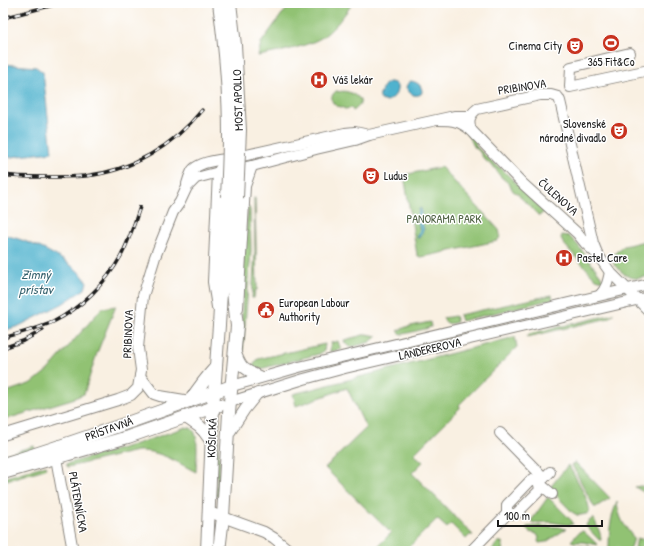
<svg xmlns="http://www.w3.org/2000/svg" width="652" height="554" font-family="'Patrick Hand',sans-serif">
  <rect width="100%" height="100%" fill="#fff"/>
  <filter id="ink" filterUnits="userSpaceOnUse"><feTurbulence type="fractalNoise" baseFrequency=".025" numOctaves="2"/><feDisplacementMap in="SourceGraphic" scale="8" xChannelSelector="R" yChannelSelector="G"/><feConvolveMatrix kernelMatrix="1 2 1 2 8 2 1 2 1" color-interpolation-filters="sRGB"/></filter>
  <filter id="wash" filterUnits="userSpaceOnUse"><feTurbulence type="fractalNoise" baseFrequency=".012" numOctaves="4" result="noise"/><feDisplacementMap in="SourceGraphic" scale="16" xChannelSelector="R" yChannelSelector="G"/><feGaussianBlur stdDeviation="0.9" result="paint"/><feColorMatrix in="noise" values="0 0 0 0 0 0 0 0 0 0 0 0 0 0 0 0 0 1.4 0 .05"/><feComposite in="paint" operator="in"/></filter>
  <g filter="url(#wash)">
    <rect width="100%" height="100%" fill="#f9f0e2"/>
    <g fill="#91c273" stroke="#566f48">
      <path d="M294 3H353C344 15 336 27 324 36 311 46 275 53 258 56L261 43 282 14Z"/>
      <path d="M336 91H338V92C345 90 351 92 357 97V96C364 102 359 107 353 111L352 108 345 109 339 106 338 107C331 103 329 97 336 91Z"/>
      <path d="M469 131 479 141 475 145 493 163 502 169 532 199 544 212 539 216 522 199 518 194 513 191C509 183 507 182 501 177 498 174 497 171 495 168 492 165 488 163 485 160 481 156 481 151 475 148L467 134Z"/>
      <path d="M441 167 499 230C500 234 501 237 497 241L427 256 420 257 417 255 404 175Z"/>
      <path d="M254 198H255L257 290H255L254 298H252L255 251Z"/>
      <path d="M248 206 249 207 250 210 251 251 242 361 241 352 243 265Z"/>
      <path d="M562 235 569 236 577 244 601 276 603 281 596 279 563 243 561 238Z"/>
      <path d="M649 240V276C631 281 627 277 614 265V254L624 246Z"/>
      <path d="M552 295 553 299 461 321 459 315Z"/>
      <path d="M116 306 97 353 84 394 72 399 3 420V393L32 383 48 370 102 308Z"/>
      <path d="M614 314 609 318 527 337 529 334Z"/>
      <path d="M455 316 457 322C451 324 446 325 443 318Z"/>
      <path d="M430 322 431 327H429V328L404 334H401L398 331 406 327Z"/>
      <path d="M367 334 377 336 370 342 352 347H349L345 343 344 340Z"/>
      <path d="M515 337 517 347 459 405 460 407V408L414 454 423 462 412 473 473 535H470L466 539 451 524 447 528 437 519 405 551H373L391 533 325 468 366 428 347 388 296 406 293 394Z"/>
      <path d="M338 341 340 347 342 349 330 352 331 343Z"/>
      <path d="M325 344 324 351 319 354 260 369H251L252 367 258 359Z"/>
      <path d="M219 418 218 448 220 464 218 496H216L217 479 215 465Z"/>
      <path d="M186 427C188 428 190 427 192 429 200 434 196 463 196 472 176 462 160 450 137 451L68 467 66 464 133 445Z"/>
      <path d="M34 446 35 449 3 459V455Z"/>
      <path d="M575 462 610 498 596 507H594L572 465Z"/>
      <path d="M46 465 47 467 45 469 3 481V478Z"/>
      <path d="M568 465C574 474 591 502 589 512L586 514 581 515H577L572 512 554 493 551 487 552 485Z"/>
      <path d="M640 486 649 487V499L645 493 635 487Z"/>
      <path d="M548 497 572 521 573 524 569 525 550 522 533 523 531 521Z"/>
      <path d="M617 502C619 518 624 526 634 538L630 551H610L609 549C609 531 610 519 617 502Z"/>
      <path d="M593 518 594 519C597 526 601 533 601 540H599L586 526 587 523Z"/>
      <path d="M540 526 559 527 566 529 546 542 539 543 538 541 539 538 537 534 529 532 526 529 527 527Z"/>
      <path d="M583 531 598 545 583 542H574L571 541 579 532Z"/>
      <path d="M637 538 645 540 649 538V549L647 550 635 548Z"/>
      <path d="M498 542H502L503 551H491Z"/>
      <path d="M570 546C579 546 589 545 596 550L564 551 566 548Z"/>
    </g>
    <g fill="#50b2ce" stroke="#366775">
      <path d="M3 64 36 67 43 72 52 152 3 158Z"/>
      <path d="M411 81C417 82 422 85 422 92L421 94C414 98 409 93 406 87L408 83Z"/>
      <path d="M388 82C405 81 395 102 385 101 374 101 383 85 388 82Z"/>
      <path d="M421 208V219L424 229 419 238H417L420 230 417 220 419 209Z"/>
      <path d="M3 235C27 239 75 261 87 282L85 289 62 304 19 326 3 331Z"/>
    </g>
  </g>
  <g filter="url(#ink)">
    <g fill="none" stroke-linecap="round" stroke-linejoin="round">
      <defs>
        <g id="minor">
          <path d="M630 53 571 67 570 87 649 70"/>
          <path d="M439 120C453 120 460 121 471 130L523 184 577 233 585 243 598 255 610 272 649 311"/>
          <path d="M471 130C468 121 469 115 477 109L540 95H551L558 97 560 101 593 243 597 253"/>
          <path d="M242 156 345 133 355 132 369 135"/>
          <path d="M242 168 252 166 316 149 355 140 369 135 450 117 455 116H470"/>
          <path d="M187 184C188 180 190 175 192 171 197 163 217 160 226 159"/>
          <path d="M600 295C607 288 608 281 610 272"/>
          <path d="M217 307 213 282 218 172 222 166"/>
          <path d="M238 308 245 186 252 166"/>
          <path d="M235 350C241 369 244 369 261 377"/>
          <path d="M140 376 154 394 160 396 190 401"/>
          <path d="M232 386 299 367 649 284"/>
          <path d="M230 402 304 379 345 368 649 297"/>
          <path d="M500 433 544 478"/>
          <path d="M3 435 118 400 131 395 138 388 141 370 138 348 143 296 155 257 173 212 180 202 187 187 196 178 223 171"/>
          <path d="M228 435 245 409 258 393"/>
          <path d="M56 458 73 551"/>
          <path d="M550 472 539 483 552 494"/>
          <path d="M532 479C539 481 539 483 540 490L516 514H507V505Z"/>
          <path d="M209 512 264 532 274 538 290 551"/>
          <path d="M471 551 507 514"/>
        </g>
        <g id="major">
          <path d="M190 401C198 389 206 378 216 367"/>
          <path d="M186 417 199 426 204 431 212 442"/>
          <path d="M3 464C81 441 156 412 232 386"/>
          <path d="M3 473 128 437 220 405"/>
          <path d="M207 551 213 408 219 325 227 197"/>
          <path d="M219 551 223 517 229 413 237 326 232 283 237 198"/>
        </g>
      </defs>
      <use href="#minor" stroke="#8a867f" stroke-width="12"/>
      <use href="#major" stroke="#8a867f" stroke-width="14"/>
      <use href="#minor" stroke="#fff" stroke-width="10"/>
      <use href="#major" stroke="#fff" stroke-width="12"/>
      <defs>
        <g id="rail">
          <path d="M3 18 61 3"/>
          <path d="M3 175C16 177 29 177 43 177 57 177 71 177 85 176 132 171 173 146 202 110"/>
          <path d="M3 338C20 333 37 329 53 322 81 308 106 283 121 256 129 241 134 224 140 207"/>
          <path d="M3 348 23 341 43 330"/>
        </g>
      </defs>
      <use href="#rail" stroke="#1c1c1c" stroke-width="3.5"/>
      <use href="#rail" stroke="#fff" stroke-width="2" stroke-dasharray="6" stroke-linecap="butt"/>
      <defs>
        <g id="major-bridge">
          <path d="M219 3C225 47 229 91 229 135 229 156 228 176 227 197"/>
          <path d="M230 3 235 45 240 130 237 198"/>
        </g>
      </defs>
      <use href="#major-bridge" stroke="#8a867f" stroke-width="14" stroke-linecap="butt"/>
      <use href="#major-bridge" stroke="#fff" stroke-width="12"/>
    </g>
  </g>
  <defs>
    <symbol id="stadium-disc" viewBox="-11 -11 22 22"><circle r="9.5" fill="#c8321e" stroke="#fff"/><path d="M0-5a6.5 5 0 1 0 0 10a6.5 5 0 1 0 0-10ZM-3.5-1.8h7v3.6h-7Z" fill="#fff"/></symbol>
    <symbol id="theatre-disc" viewBox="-11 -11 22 22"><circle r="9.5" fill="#c8321e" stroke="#fff"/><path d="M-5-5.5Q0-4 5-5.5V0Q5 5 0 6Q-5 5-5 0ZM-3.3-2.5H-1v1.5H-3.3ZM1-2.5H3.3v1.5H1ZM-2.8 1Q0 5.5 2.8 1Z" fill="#fff"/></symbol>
    <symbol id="hospital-disc" viewBox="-11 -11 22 22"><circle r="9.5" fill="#c8321e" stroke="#fff"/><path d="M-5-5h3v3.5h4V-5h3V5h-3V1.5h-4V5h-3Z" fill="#fff"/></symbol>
    <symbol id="civic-disc" viewBox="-11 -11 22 22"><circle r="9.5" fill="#c8321e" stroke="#fff"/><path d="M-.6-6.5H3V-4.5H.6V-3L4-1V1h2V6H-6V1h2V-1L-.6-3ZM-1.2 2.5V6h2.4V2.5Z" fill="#fff"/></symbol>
  </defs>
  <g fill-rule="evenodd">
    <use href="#stadium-disc" x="601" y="33" width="20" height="20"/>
    <use href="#theatre-disc" x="565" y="36" width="20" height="20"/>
    <use href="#hospital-disc" x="309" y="70" width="20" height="20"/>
    <use href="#theatre-disc" x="609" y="121" width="20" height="20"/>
    <use href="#theatre-disc" x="361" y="166" width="20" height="20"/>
    <use href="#hospital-disc" x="554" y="248" width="20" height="20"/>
    <use href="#civic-disc" x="256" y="300" width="20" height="20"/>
  </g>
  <g text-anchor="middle" stroke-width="3" stroke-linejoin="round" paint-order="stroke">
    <g font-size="12" fill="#1c1c1c" stroke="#fff" text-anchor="start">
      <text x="562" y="50" text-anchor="end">Cinema City</text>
      <text x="611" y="66" text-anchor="middle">365 Fit&amp;Co</text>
      <text x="332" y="84">Váš lekár</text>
      <text x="606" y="128" text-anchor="end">Slovenské<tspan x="606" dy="14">národné divadlo</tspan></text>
      <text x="384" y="180">Ludus</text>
      <text x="577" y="262">Pastel Care</text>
      <text x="279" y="307">European Labour<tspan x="279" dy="14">Authority</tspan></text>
    </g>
    <g font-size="12" fill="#1c1c1c" stroke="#fff">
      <text transform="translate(522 87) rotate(-9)" y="4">PRIBINOVA</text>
      <text transform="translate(238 100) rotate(-92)" y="4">MOST APOLLO</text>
      <text transform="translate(558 197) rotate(42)" y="4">ČULENOVA</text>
      <text transform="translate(128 334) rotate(-88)" y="4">PRIBINOVA</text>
      <text transform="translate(430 349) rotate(-13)" y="4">LANDEREROVA</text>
      <text transform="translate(109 429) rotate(-20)" y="4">PRÍSTAVNÁ</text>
      <text transform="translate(212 438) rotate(-88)" y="4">KOŠICKÁ</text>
      <text transform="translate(78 502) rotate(80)" y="4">PLÁTENNÍCKA</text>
    </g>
    <g font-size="12" fill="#4b5e3f" stroke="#fff">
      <text x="444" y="223">PANORAMA PARK</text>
    </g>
    <g font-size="13" font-style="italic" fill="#33606c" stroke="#fff">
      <text x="36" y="279">Zimný<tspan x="36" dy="15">prístav</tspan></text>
    </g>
  </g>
  <rect width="652" height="554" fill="none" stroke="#fff" stroke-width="16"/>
  <path d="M498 520v6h104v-6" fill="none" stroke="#1c1c1c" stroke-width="2"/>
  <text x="504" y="520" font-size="12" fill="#1c1c1c" stroke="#ffffff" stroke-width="3" paint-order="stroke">100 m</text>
</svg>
